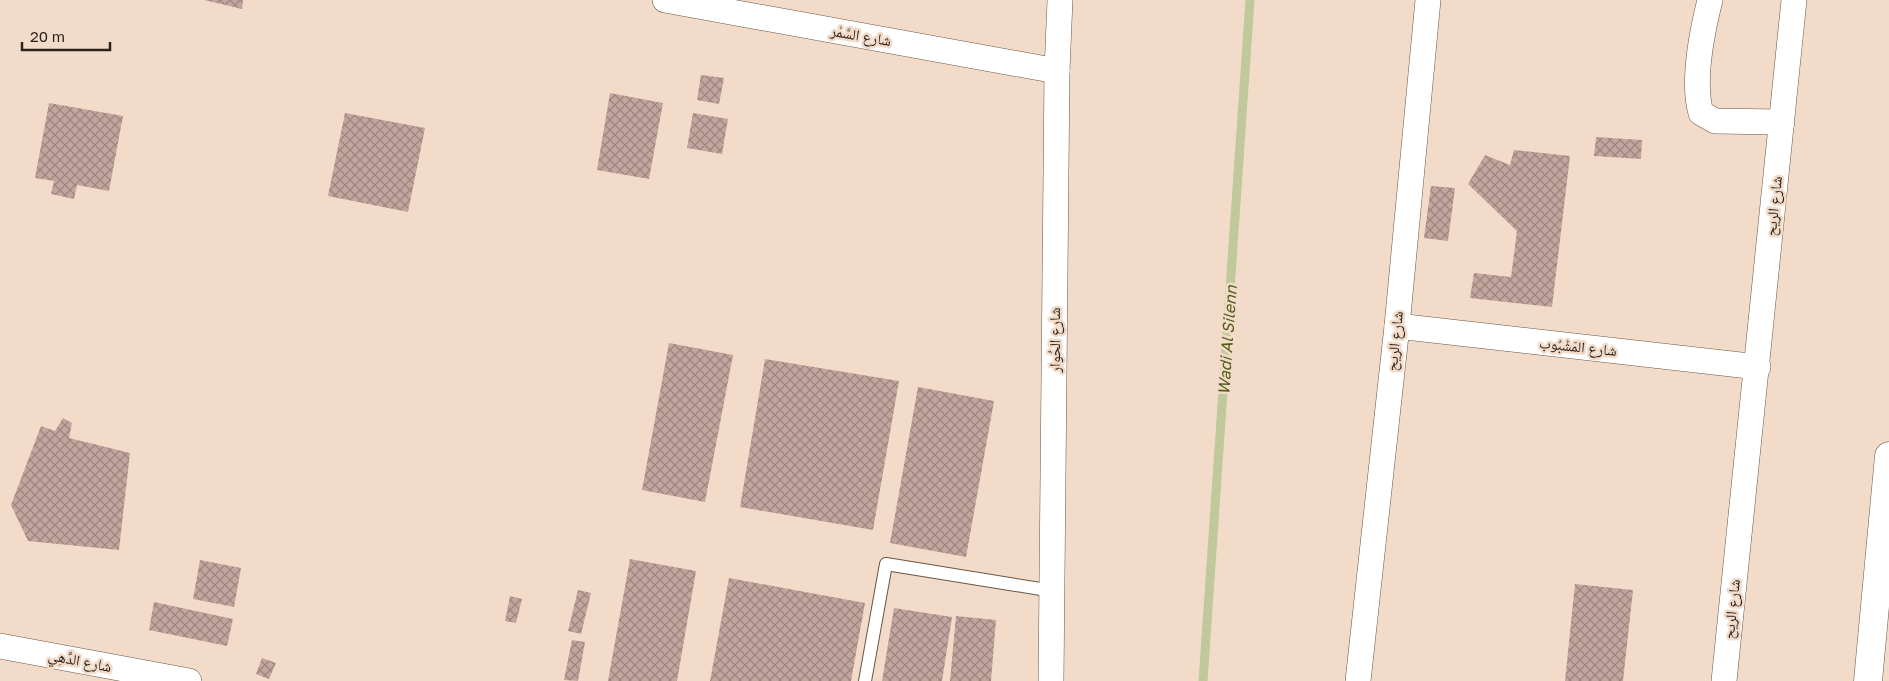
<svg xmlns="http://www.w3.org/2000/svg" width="1889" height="681" font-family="'Golos Text','Noto Naskh Arabic',sans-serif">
  <defs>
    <pattern id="building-cross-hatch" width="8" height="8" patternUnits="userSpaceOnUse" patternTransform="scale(1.25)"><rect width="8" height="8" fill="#c2a59e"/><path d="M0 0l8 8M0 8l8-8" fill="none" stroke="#9e8680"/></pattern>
  </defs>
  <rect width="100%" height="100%" fill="#f2dcc9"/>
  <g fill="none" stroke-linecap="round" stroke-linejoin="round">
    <path stroke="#bfc99b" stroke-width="9" d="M1203 681 1250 0"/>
  </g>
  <g fill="url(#building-cross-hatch)">
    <path d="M204 0H243L242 9Z"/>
    <path d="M701 75 724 78 719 104 697 100Z"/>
    <path d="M610 93 663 103 649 179 597 170Z"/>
    <path d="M49 103 123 116 109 191 77 185 74 199 51 194 54 181 35 178Z"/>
    <path d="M345 113 425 128 408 212 328 196Z"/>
    <path d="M693 113 728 119 722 154 687 148Z"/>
    <path d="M1596 137 1642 140 1641 159 1594 156Z"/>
    <path d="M1514 150 1570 156 1552 307 1470 298 1474 273 1511 277 1517 231 1468 184 1485 155 1510 165Z"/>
    <path d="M1431 186 1455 188 1448 241 1424 238Z"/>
    <path d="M669 343 733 355 705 502 642 490Z"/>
    <path d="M765 359 899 381 873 530 740 507Z"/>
    <path d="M918 387 994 401 966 557 890 543Z"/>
    <path d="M63 418 72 423 69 438 130 453 119 550 28 541 11 505 41 426 55 431Z"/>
    <path d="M630 559 696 571 677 681H608Z"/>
    <path d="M200 560 241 568 234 607 193 599Z"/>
    <path d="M729 578 865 603 851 681H710Z"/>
    <path d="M1575 584 1633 590 1623 681H1565Z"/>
    <path d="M578 590 591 593 581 634 568 631Z"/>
    <path d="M510 596 522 599 516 623 505 621Z"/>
    <path d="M154 602 233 619 227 646 149 630Z"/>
    <path d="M894 608 952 617 942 681H882Z"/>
    <path d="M956 616 996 620 991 681H950Z"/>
    <path d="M572 640 585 642 578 681 564 680Z"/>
    <path d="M262 658 276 663 269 679 256 674Z"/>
  </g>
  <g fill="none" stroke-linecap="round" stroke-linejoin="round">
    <defs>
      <path id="lane" d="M865 681 886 564 1053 591"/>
      <g id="street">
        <path d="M665 0 1057 71"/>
        <path d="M1710 0C1702 32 1692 82 1701 113L1715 121 1782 122"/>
        <path d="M1397 326 1758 367"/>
        <path d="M0 646 189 681"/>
        <path d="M1051 681 1057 71 1060 0"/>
        <path d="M1358 681 1397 326 1428 0"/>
        <path d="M1724 681 1794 0"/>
      </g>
      <path id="primary" d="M1868 681 1889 456"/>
    </defs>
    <use href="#lane" stroke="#695646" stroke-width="14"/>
    <use href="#street" stroke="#695646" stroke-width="26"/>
    <use href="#primary" stroke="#695646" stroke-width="29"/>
    <use href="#lane" stroke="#fff" stroke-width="12"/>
    <use href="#street" stroke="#fff" stroke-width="25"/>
    <use href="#primary" stroke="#fff" stroke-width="28"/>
  </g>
  <g text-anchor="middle" stroke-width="5" stroke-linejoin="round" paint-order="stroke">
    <g font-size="15" fill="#2a221b" stroke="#f2dcc9">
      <text transform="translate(861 36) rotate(10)" y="5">شارع السَّمْر</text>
      <text transform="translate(1774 206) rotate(-84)" y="5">شارع الريح</text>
      <text transform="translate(1055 340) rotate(-90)" y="5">شارع الحُوار</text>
      <text transform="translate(1395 341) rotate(-84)" y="5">شارع الريح</text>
      <text transform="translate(1578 347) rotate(6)" y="5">شارع المَشْبُوب</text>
      <text transform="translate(1732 609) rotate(-84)" y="5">شارع الريح</text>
      <text transform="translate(80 661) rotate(11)" y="5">شارع الدِّهِي</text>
    </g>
    <g font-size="16" font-style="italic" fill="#535e18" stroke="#f2dcc9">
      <text transform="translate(1227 340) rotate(-86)" y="6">Wadi Al Silenn</text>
    </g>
  </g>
  <path d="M22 42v8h88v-8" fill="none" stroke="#2a221b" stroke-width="2.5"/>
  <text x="30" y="42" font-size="15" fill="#2a221b" stroke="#f2dcc9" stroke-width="4" paint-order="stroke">20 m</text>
</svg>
